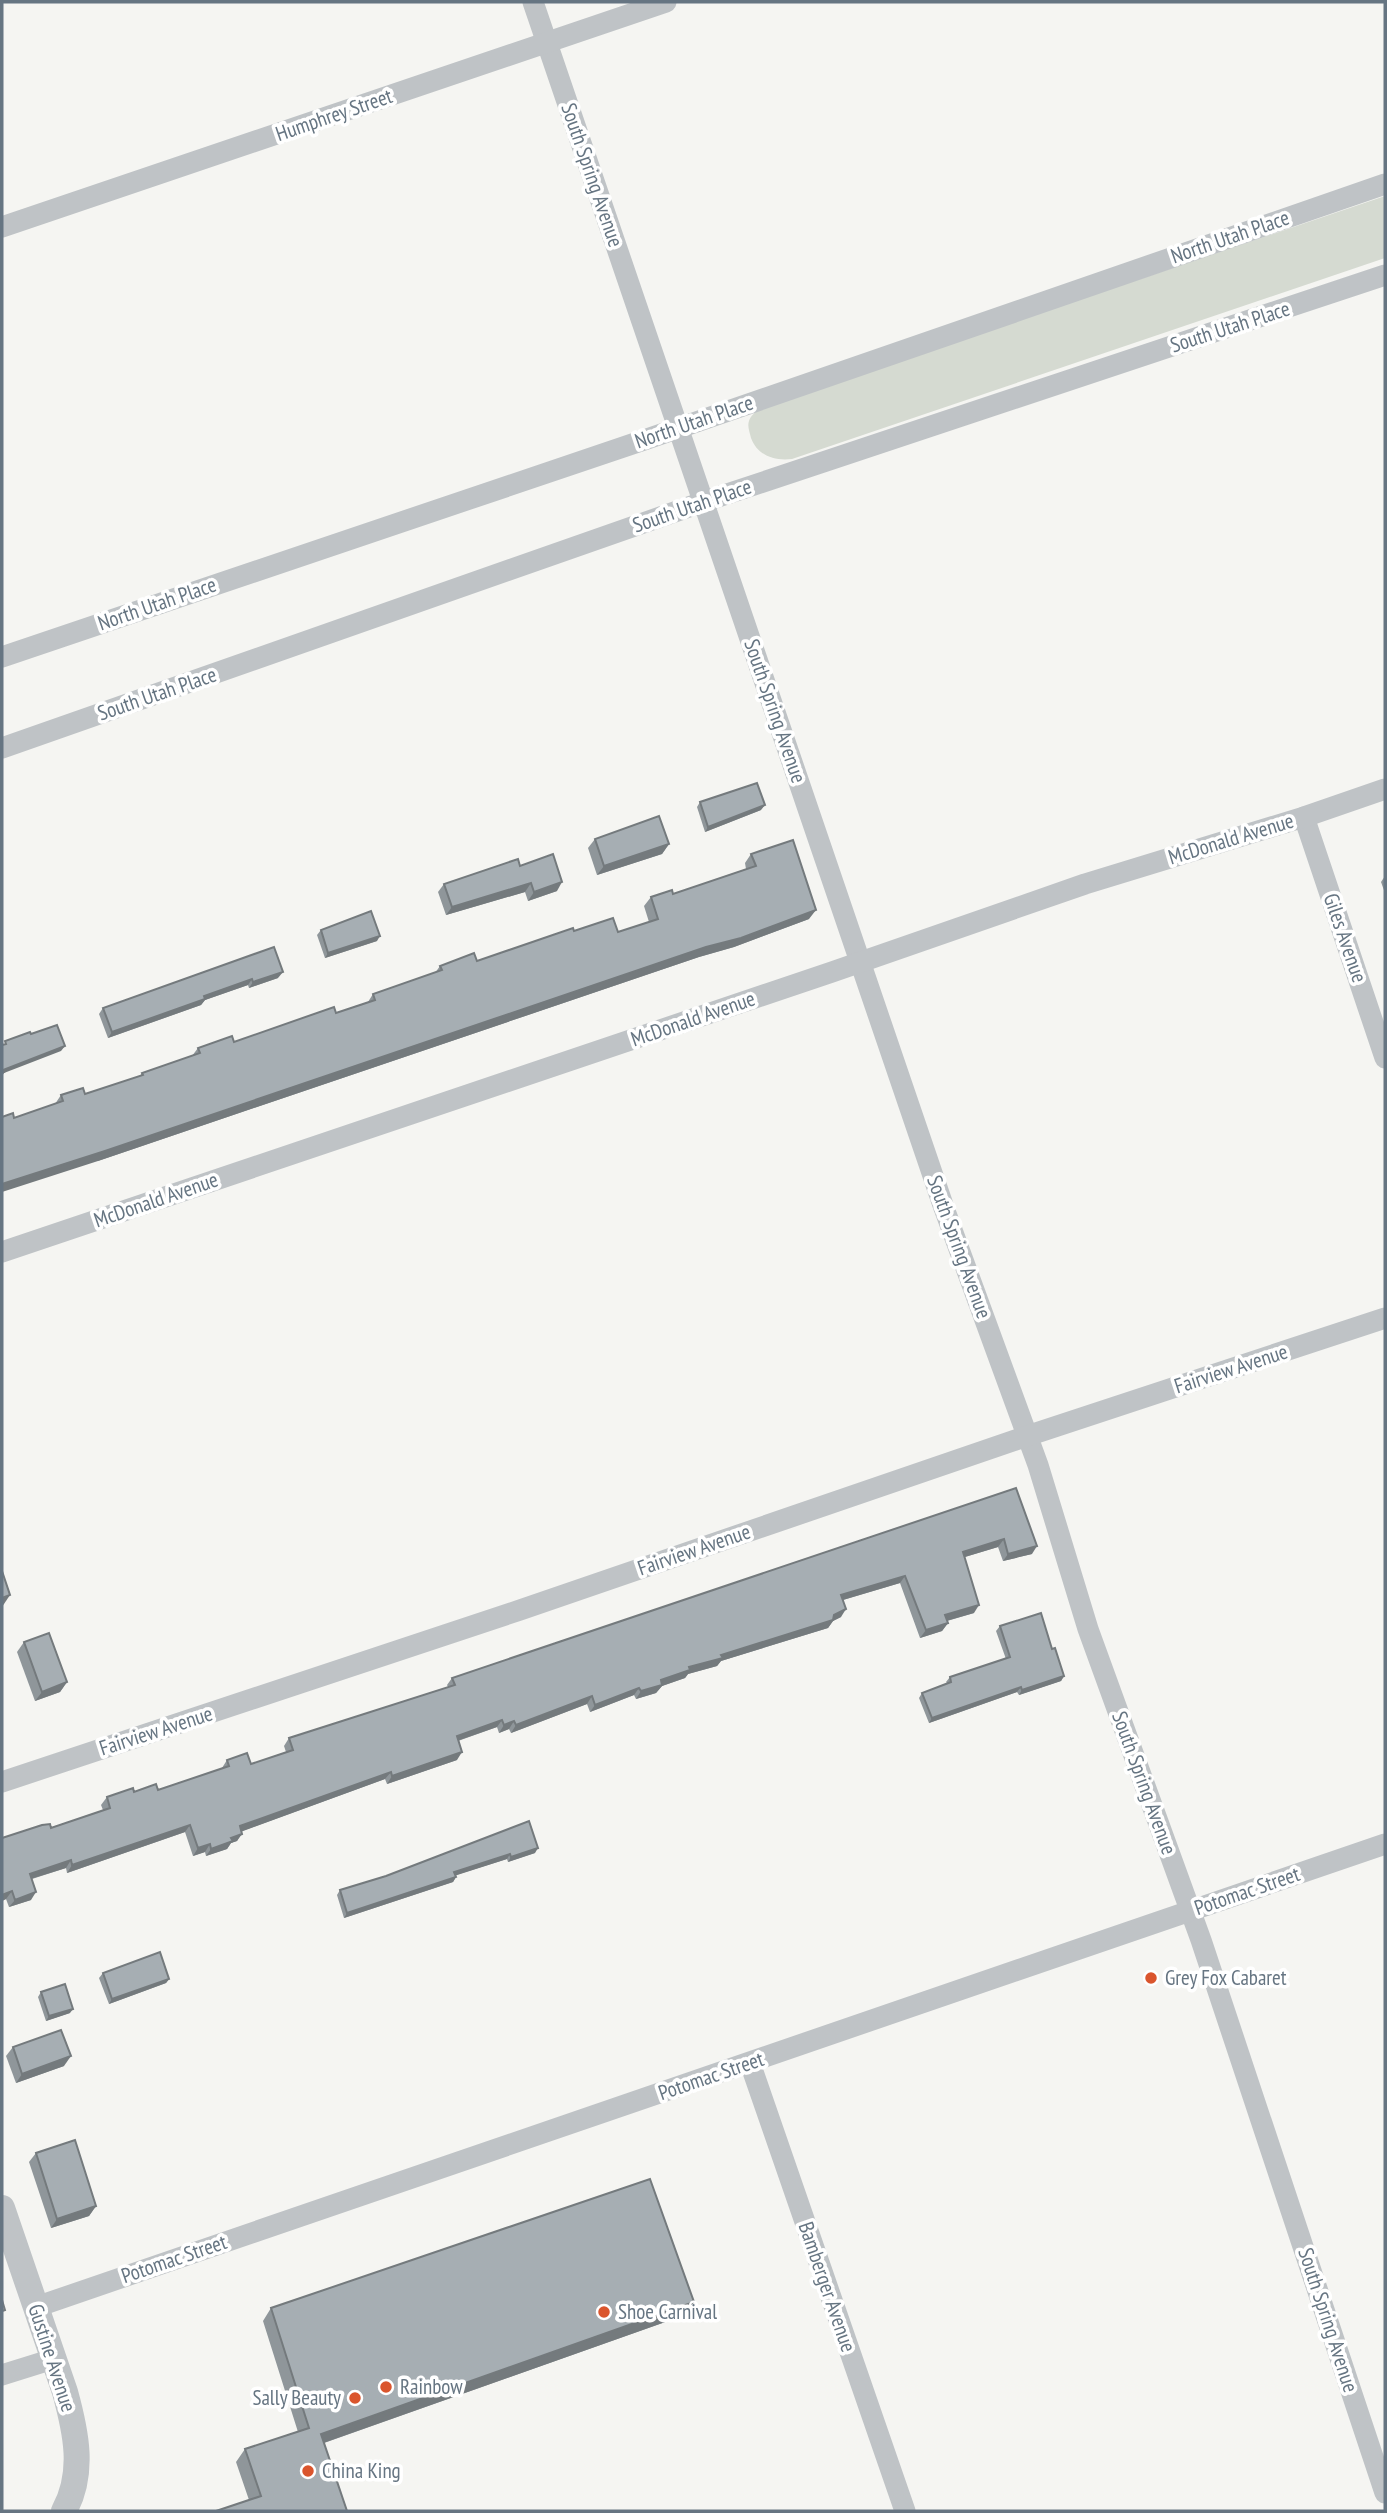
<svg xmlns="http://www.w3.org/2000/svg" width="1387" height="2513" font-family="'PT Sans Narrow',sans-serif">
  <rect width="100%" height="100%" fill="#f5f5f2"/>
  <path fill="#d5dad1" d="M1385 196V258L792 459C774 461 758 456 751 438 750 433 747 426 749 421 750 416 756 412 759 408Z"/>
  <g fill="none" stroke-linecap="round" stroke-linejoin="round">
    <g stroke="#bfc3c6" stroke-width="21">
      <path d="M533 2 944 1208 1038 1465 1088 1629 1201 1940 1385 2493"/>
      <path d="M2 227 666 2"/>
      <path d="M2 657 647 439 1385 184"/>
      <path d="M2 748 703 502 1385 275"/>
      <path d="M1304 817 1385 1058"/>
      <path d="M2 1252 832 972 1085 884 1304 817 1385 789"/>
      <path d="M2 1782 520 1610 1027 1436 1385 1318"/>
      <path d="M750 2063 905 2511"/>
      <path d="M36 2307 1385 1844"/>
      <path d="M2 2375 53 2359"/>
    </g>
    <path stroke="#bfc3c6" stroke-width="26" d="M2 2208 65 2392C76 2432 85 2473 64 2511"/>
  </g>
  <g fill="#8f969a">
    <path d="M700 802 761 810 705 832 697 807Z"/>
    <path d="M595 839 669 844 662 854 597 875 588 848Z"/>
    <path d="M751 854 809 919 734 947 699 957 98 1161 14 1118 55 1104 61 1095 85 1094 140 1076 142 1073 192 1056 198 1048 234 1042 336 1013 368 1002 373 994 435 973 440 966 477 961 574 931 618 932 649 922 644 906 651 897 673 894 746 869 745 863Z"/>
    <path d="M520 866 557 891 528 901 525 892 446 915 438 892 444 884Z"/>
    <path d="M1385 876V893L1381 882Z"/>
    <path d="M321 930 377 941 325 958 317 935Z"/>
    <path d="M274 947 278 978 249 988 248 985 205 1000 201 1005 108 1038 99 1014 103 1008Z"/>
    <path d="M1016 1488 1032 1554 1003 1561 998 1547 965 1557 974 1613 947 1621 948 1623 942 1631 920 1638 900 1583 843 1600 841 1617 833 1621 828 1628 721 1661 717 1666 688 1674 685 1678 662 1686 656 1693 636 1699 634 1695 590 1712 587 1704 511 1733 509 1729 499 1733 497 1727 458 1741 457 1760 387 1784 385 1779 242 1831 237 1841 231 1843 227 1849 206 1856 205 1852 193 1856 185 1832 67 1873 66 1868 32 1879 31 1900 9 1907 6 1899 2 1901V1838L51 1828 103 1810 101 1805 107 1797 134 1792 158 1790 222 1769V1768L227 1760 251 1764 286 1752 284 1746 289 1738 448 1687 447 1685 452 1678Z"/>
    <path d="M1000 1626 1052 1649 1064 1676 1061 1681 1019 1695 1017 1692 929 1723 919 1698 922 1693 947 1683 946 1682 950 1677 1006 1659 996 1631Z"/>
    <path d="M24 1642 67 1682 60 1692 35 1701 17 1652Z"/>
    <path d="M529 1821 535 1853 508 1862 507 1859 456 1875V1877L453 1882 344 1918 337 1895 340 1890 386 1876Z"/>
    <path d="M103 1973 169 1979 166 1983 109 2004 99 1978Z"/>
    <path d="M41 1992 70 2013 46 2021 38 1997Z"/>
    <path d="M13 2047 64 2066 16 2083 6 2056Z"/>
    <path d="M36 2153 96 2206 89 2216 51 2228 29 2162Z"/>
    <path d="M271 2308 685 2315 324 2443 347 2511 249 2500 236 2462 245 2449 298 2432 263 2321Z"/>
  </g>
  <g fill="#747a7d">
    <path d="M765 805 761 810 705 832 708 827Z"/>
    <path d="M669 844 662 854 597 875 604 866Z"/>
    <path d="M562 882 557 891 528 901 534 892Z"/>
    <path d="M531 883 525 892 446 915 452 907Z"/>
    <path d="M816 910 809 919 734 947 699 957 98 1161 2 1192V1184Z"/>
    <path d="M380 936 377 941 325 958 328 953Z"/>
    <path d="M283 972 278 978 249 988 253 982Z"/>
    <path d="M252 979 248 985 205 1000 201 1005 108 1038 112 1032 204 996Z"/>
    <path d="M65 1046 61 1051 4 1073 2 1076V1072L3 1070Z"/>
    <path d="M1004 1539 998 1547 958 1559 963 1552Z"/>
    <path d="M1037 1546 1032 1554 1003 1561 1008 1554Z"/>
    <path d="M905 1576 900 1583 836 1602 841 1595Z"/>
    <path d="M10 1595 2 1607V1598Z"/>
    <path d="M979 1605 974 1613 939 1623 945 1615Z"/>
    <path d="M846 1609 841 1617 833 1621 828 1628 721 1661 717 1666 688 1674 685 1678 662 1686 656 1693 636 1699 641 1691 661 1680 689 1667 721 1655 834 1615Z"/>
    <path d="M948 1623 942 1631 920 1638 926 1630Z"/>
    <path d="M1064 1676 1061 1681 1019 1695 1022 1690Z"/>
    <path d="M67 1682 60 1692 35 1701 42 1692Z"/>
    <path d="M1021 1687 1017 1692 929 1723 932 1718Z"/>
    <path d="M639 1688 634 1695 590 1712 595 1705Z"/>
    <path d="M592 1696 587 1704 511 1733 516 1725Z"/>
    <path d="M502 1720 497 1727 451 1743 457 1736Z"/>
    <path d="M514 1721 509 1729 499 1733 504 1725Z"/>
    <path d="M462 1752 457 1760 387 1784 392 1776Z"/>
    <path d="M391 1772 385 1779 235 1834 240 1826Z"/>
    <path d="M190 1825 185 1832 67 1873 72 1865Z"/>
    <path d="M242 1834 237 1841 231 1843 227 1849 206 1856 211 1849 231 1838Z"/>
    <path d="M210 1844 205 1852 193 1856 198 1848Z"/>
    <path d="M538 1848 535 1853 508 1862 511 1857Z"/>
    <path d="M510 1854 507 1859 451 1877 454 1872Z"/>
    <path d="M71 1860 66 1868 24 1881 30 1874Z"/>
    <path d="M456 1877 453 1882 344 1918 347 1913Z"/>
    <path d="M12 1891 6 1899 2 1901V1895Z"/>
    <path d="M36 1892 31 1900 9 1907 15 1900Z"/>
    <path d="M169 1979 166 1983 109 2004 112 1999Z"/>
    <path d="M73 2009 70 2013 46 2021 49 2016Z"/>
    <path d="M71 2056 64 2066 16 2083 22 2074Z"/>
    <path d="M96 2206 89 2216 51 2228 57 2219Z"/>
    <path d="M694 2302 685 2315 312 2447 321 2434Z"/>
  </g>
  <g fill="#a6aeb3" stroke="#747a7d" stroke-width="2">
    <path d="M757 783 765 805 708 827 700 802Z"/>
    <path d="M659 816 669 844 604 866 595 839Z"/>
    <path d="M793 840 816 910 741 938 706 947 105 1151 2 1184V1117L13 1113 14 1118 63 1101 61 1095 83 1088 85 1094 143 1075 142 1073 200 1053 198 1048 232 1036 234 1042 334 1007 336 1013 375 1000 373 994 442 970 440 966 474 953 477 961 573 928 574 931 613 918 618 932 658 919 651 897 672 890 673 894 756 866 751 854Z"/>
    <path d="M553 854 562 882 534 892 531 883 452 907 444 884 518 859 520 866Z"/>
    <path d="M371 911 380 936 328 953 321 930Z"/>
    <path d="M274 947 283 972 253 982 252 979 204 996 205 999 112 1032 103 1008Z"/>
    <path d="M57 1025 65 1046 3 1070 4 1072 2 1073V1045L6 1044 5 1041 30 1032 31 1034Z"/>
    <path d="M1016 1488 1037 1546 1008 1554 1004 1539 963 1552 979 1605 945 1615 948 1623 926 1630 905 1576 841 1595 846 1609 834 1615 833 1620 721 1655 723 1658 689 1667 690 1670 661 1680 662 1685 641 1691 639 1688 595 1705 592 1696 516 1725 514 1721 504 1725 502 1720 457 1736 462 1752 392 1776 391 1772 240 1826 242 1834 231 1838 233 1841 211 1849 210 1844 198 1848 190 1825 72 1865 71 1860 30 1874 36 1892 15 1900 12 1891 2 1895V1838L42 1825 50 1824 51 1828 110 1808 107 1797 133 1788 134 1792 156 1784 158 1790 229 1766 227 1760 247 1753 251 1764 293 1750 289 1738 455 1685 452 1678Z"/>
    <path d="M2 1571 10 1595 2 1598Z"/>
    <path d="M1041 1613 1052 1649 1055 1648 1064 1676 1022 1690 1021 1687 932 1718 922 1693 951 1682 950 1677 1010 1657 1000 1626Z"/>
    <path d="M49 1633 67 1682 42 1692 24 1642Z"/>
    <path d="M529 1821 538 1848 511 1857 510 1854 454 1872 456 1877 347 1913 340 1890 386 1876Z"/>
    <path d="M160 1952 169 1979 112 1999 103 1973Z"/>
    <path d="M65 1984 73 2009 49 2016 41 1992Z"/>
    <path d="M61 2030 71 2056 22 2074 13 2047Z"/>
    <path d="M75 2140 96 2206 57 2219 36 2153Z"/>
    <path d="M650 2179 694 2302 321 2434 347 2511H216L261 2496 245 2449 309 2428 271 2308Z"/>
    <path d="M2 2300 5 2310 2 2311Z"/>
  </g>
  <g fill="#da552d" stroke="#fff" stroke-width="2.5">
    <circle cx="1151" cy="1978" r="7"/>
    <circle cx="604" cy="2312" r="7"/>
    <circle cx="386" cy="2387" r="7"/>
    <circle cx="355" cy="2398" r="7"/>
    <circle cx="308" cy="2471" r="7"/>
  </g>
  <g text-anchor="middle" stroke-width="7" stroke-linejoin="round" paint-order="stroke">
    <g font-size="21" fill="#667582" stroke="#fff">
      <text transform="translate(334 115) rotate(-19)" y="7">Humphrey Street</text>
      <text transform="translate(592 175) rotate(71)" y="7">South Spring Avenue</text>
      <text transform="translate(1230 237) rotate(-19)" y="7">North Utah Place</text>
      <text transform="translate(1230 327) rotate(-18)" y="7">South Utah Place</text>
      <text transform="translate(694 422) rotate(-19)" y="7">North Utah Place</text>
      <text transform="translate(692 506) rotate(-19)" y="7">South Utah Place</text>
      <text transform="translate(157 604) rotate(-19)" y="7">North Utah Place</text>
      <text transform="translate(157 694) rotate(-19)" y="7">South Utah Place</text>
      <text transform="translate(775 711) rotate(71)" y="7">South Spring Avenue</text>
      <text transform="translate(1231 839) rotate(-17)" y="7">McDonald Avenue</text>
      <text transform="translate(1345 938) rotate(71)" y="7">Giles Avenue</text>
      <text transform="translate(693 1019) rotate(-19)" y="7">McDonald Avenue</text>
      <text transform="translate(156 1200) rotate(-19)" y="7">McDonald Avenue</text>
      <text transform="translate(959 1247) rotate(70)" y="7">South Spring Avenue</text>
      <text transform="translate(1231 1369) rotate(-18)" y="7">Fairview Avenue</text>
      <text transform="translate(694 1550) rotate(-19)" y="7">Fairview Avenue</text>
      <text transform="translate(156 1731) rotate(-18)" y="7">Fairview Avenue</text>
      <text transform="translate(1144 1783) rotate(70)" y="7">South Spring Avenue</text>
      <text transform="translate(1247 1891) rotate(-19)" y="7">Potomac Street</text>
      <text transform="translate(711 2076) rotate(-19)" y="7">Potomac Street</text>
      <text transform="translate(174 2259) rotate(-19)" y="7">Potomac Street</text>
      <text transform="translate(827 2287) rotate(71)" y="7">Bamberger Avenue</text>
      <text transform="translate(1328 2320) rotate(72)" y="7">South Spring Avenue</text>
      <text transform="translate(52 2358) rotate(72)" y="7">Gustine Avenue</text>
    </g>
    <g font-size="21" fill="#667582" stroke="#fff" text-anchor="start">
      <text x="1165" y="1985">Grey Fox Cabaret</text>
      <text x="618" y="2319">Shoe Carnival</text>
      <text x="400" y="2394">Rainbow</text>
      <text x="341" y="2405" text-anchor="end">Sally Beauty</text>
      <text x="322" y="2478">China King</text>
    </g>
  </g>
  <rect width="1387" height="2513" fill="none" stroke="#667582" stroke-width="7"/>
</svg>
